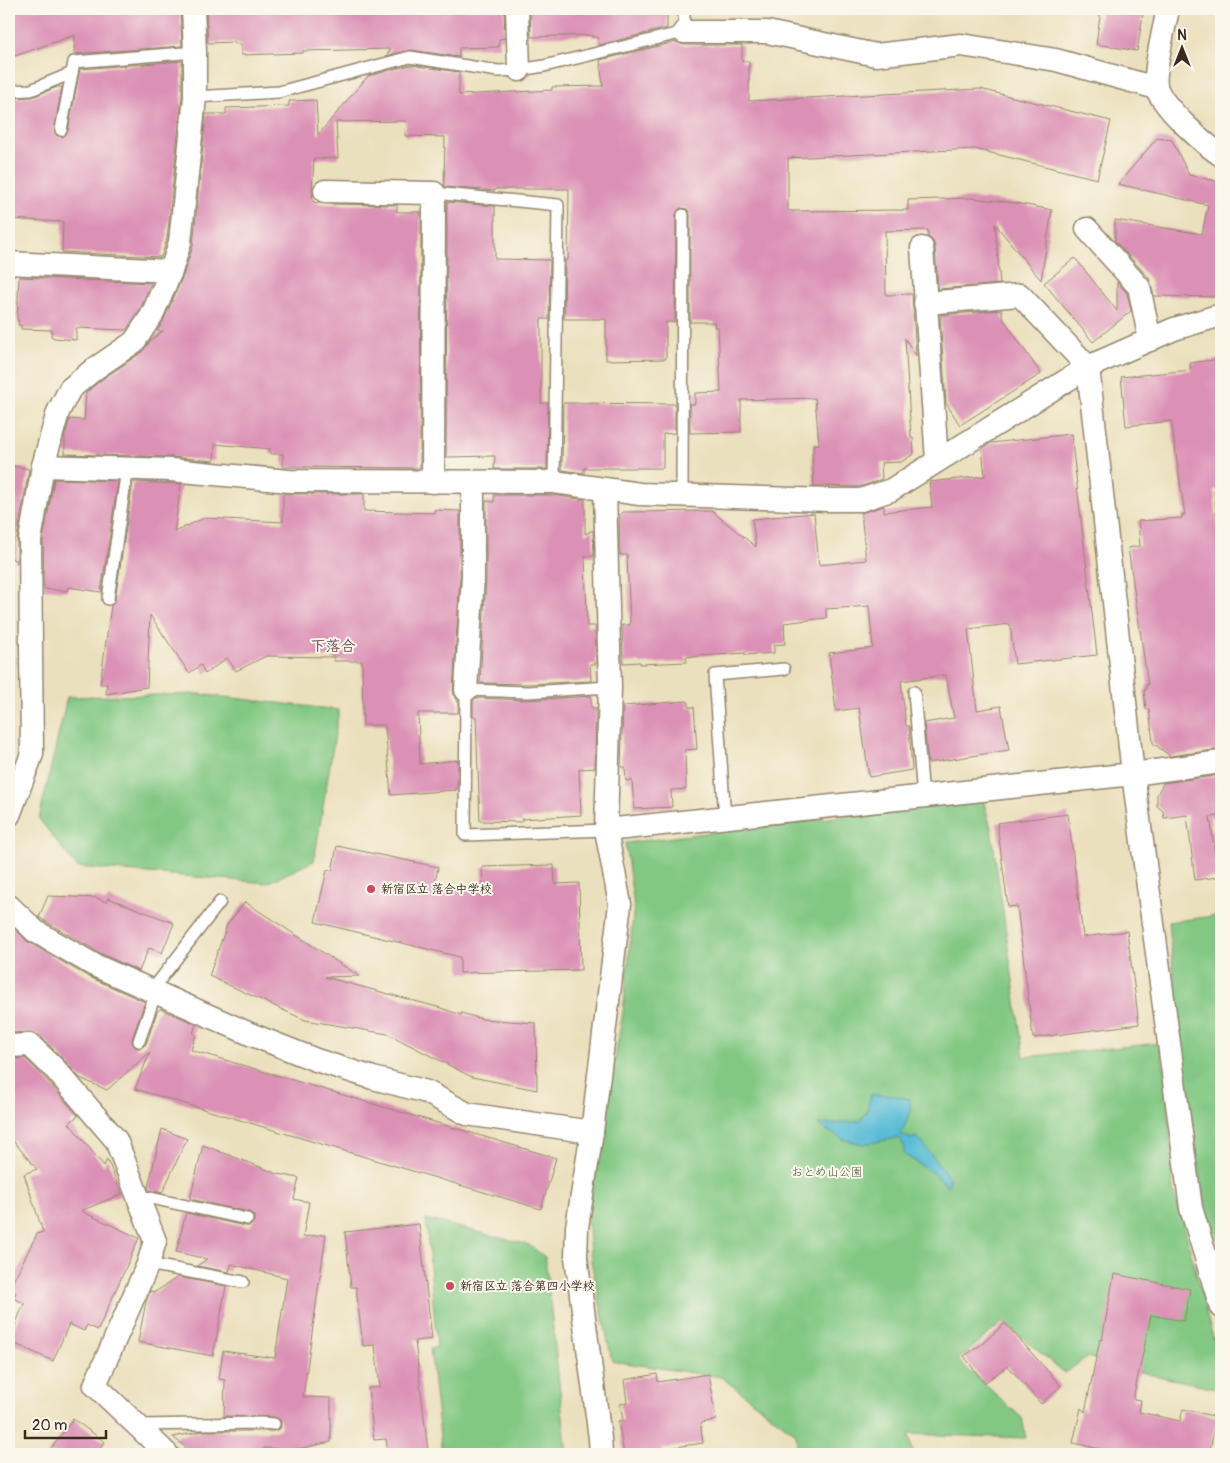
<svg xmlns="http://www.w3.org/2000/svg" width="1230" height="1463" font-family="Pangolin,'Klee One',sans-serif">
  <rect width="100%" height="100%" fill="#fbf7ec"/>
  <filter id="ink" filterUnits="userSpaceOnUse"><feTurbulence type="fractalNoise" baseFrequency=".02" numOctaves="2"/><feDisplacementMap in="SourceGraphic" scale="10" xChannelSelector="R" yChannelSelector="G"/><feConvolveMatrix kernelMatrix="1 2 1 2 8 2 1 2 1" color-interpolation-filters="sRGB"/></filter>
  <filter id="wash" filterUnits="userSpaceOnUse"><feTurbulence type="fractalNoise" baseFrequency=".0096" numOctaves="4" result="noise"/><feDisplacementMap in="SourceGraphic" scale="20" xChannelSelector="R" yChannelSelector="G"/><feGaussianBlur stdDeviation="1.12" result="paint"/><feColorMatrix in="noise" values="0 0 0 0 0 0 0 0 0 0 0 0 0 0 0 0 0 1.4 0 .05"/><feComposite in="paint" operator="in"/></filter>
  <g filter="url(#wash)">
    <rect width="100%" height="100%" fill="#ebe0bd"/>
    <g fill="#82c883" stroke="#5e7950">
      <path d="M198 694 339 710 314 861 267 883 77 867 39 819 67 697Z"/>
      <path d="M983 799 991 828 1024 1057 1160 1043 1167 1089 1173 1191 1182 1218 1211 1331 1221 1360V1389L1152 1375 1087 1357 1065 1373 1003 1322 958 1360 1022 1418 1026 1438 909 1434 913 1454H798L796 1434 721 1377 612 1361 591 1261 587 1220 623 1012 634 906 625 843Z"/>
      <path d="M1221 915V1251L1204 1198 1190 1121 1168 922Z"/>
      <path d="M426 1219 529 1245 545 1257 567 1454H442L430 1349 437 1347Z"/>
    </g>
    <path fill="#58bcd6" stroke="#4a737a" d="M871 1095H891L909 1099 911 1111 901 1134 911 1139 916 1137 921 1141 950 1179 948 1186 934 1174 904 1154V1145L898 1138 863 1144 842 1139 818 1125 860 1121 867 1111Z"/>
    <g id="blocks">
      <g fill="#db90b5">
        <path d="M9 9H180L182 46 74 54 75 35 9 58Z"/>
        <path d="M206 9H504L505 38 499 39V47L459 48V57L411 50 386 56 391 49 303 51V53L241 55V44H235V42L208 43Z"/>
        <path d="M530 9H667V28L599 45 598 37H592V35L531 37Z"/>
        <path d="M1101 9H1144L1137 51 1096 44Z"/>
        <path d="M676 42 684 45H742V61H749V101L980 89 1111 121 1097 179 975 149 788 158V211L908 210V200L971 198 1016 203 1052 210 1041 280 995 224 1000 284 938 289 935 247 933 241 928 237V230L885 231 886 295 912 294 916 356 905 338 911 438H913L914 454 901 462 881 463 882 479 859 487 814 486 812 453H813V444H819L815 398 741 400V432L690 433V404H695V393L721 392 718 327H714L715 322H690V215L687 209 680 208 676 214 675 322H666V359L606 360V319H564L565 260H568L569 189H495V191L445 187 444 185 445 137 405 136 406 121 336 122 338 158 314 159 312 191 313 202 325 204 397 205V212H421L420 468 283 467V454H270V449L215 444 214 461 171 457 65 454V434L70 419 84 420 86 393 101 380 141 353 152 339 163 331H157L164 320 183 276 193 246 206 114H226V108L289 106V101L316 100 318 135 368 76 410 65 459 72V95L552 90V87L603 86 600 60Z"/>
        <path d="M182 61V96L167 239 161 257 62 252 63 222 9 219V98L32 97 57 87H62L54 129 56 135 63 137 68 131 80 69Z"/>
        <path d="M1157 138 1172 140 1189 175 1221 182V297L1154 296 1149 278 1115 241V220L1202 234 1208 205 1118 184Z"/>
        <path d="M447 202 495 206V259L550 260 549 319H541V403H548L547 469H494L495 456 446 457Z"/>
        <path d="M1075 258 1117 311V282L1127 293 1131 311 1093 342 1044 283Z"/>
        <path d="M19 277 42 278 151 283 140 309 126 330 76 328V340L54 338 51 336 52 330 21 329V325H18L19 320H17Z"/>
        <path d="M1002 310V317L1041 374 960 425 946 403 940 315Z"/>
        <path d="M1221 359V462L1216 463 1220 489 1214 490 1221 564V749L1170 756 1153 743 1149 709 1146 710 1144 690H1146V685H1148L1128 548 1140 546 1138 521 1182 518V515H1185L1171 421 1126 426 1121 377 1191 370 1190 363Z"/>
        <path d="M563 403 675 404V433L663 434V468H584V473L562 470Z"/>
        <path d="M1071 434 1097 655 1015 664 1010 624 968 629 977 710 1001 706 1009 750 928 763 924 723 954 718 946 675 901 681 906 726H909L912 770 869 777 859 708 836 711 829 653 873 648 869 606 826 609V618L784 623 785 644 774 645V653L745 655V653L686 657 687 662 640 664V662L623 663 622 625H630L627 555H620L619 515 623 512 712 511 756 547 752 519 814 513 819 565 866 560 861 513 884 506V512L932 507 929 482 985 476 982 449 991 443Z"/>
        <path d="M9 465 29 469 17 538V563L9 555Z"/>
        <path d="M54 479 118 481 101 592 68 587 67 591 44 589 43 541Z"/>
        <path d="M133 482 181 484 174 532 204 518 283 522V494H364V511L434 513V510L460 511V576L453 689 454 695 458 701V713H418L420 764 458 760V780L456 790 391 795 385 725H363L362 661H334V657L266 656 236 671 227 658 205 674 201 665 189 673 150 615 147 687 106 694 107 684H100L111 606 115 600Z"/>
        <path d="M494 495H553L585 500V534L593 530 594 556H585L587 626H595L596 664H590L591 681 528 684 480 683 486 577V501L494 502Z"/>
        <path d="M591 696V708H596L595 768 579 769 581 815 522 819V822L480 821 476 717 473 716V700L476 698 528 700Z"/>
        <path d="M688 701V707H694L697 749 685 750 686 789 671 790 672 807 634 809 632 780 626 781 625 767H621L623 706Z"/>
        <path d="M1221 775V816L1210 817 1218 877 1195 880 1187 815 1164 818 1163 811 1157 806V795L1163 783Z"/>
        <path d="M1068 814 1083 937 1127 931 1139 1024 1033 1038 1017 906 1008 907 997 823Z"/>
        <path d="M337 846 438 867 434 888 483 886 482 867 554 865 555 884 579 883 581 970 460 973V957L315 922 327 870 332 871Z"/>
        <path d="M48 896 97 898 106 902 108 898 174 923 162 953 149 948 139 971 100 953 43 920 39 917Z"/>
        <path d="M245 902 359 976 325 977 441 1008 461 1015V1013L482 1019 536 1023 537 1090 472 1077 388 1034 305 1020 209 976 227 925Z"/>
        <path d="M9 924 28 942 87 976 145 1002 132 1039V1043L136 1048H141L146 1044 157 1012 160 1009 196 1024 193 1034 196 1035 191 1050 556 1158 541 1209 135 1089 150 1052 107 1090 80 1078 65 1061 39 1035 30 1032 9 1033Z"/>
        <path d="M25 1058 46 1079 78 1116 69 1123 104 1166 107 1159 122 1194 81 1211 139 1238 98 1330 87 1325 84 1331 69 1324 53 1361 9 1341 24 1303 13 1298 16 1293 9 1289 37 1234 43 1232 24 1174 37 1169 9 1136V1059Z"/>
        <path d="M162 1129 187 1139 162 1193 149 1190 148 1187Z"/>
        <path d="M203 1145 278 1174 299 1178 294 1199 309 1202 303 1237 326 1234 303 1397 331 1398V1442L298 1449 264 1448V1454H194L173 1437 204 1431H274L280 1429 281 1425 280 1420 274 1417 224 1416 225 1380 219 1379 223 1351 275 1358 287 1278 231 1264 229 1272 197 1266 207 1259 176 1252 186 1213 245 1226H250L254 1221V1216L249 1212 190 1199Z"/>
        <path d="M419 1224 432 1339 415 1341 428 1451 388 1454 386 1439 374 1440 368 1388 380 1387 375 1345 363 1346 356 1287H351L345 1232Z"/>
        <path d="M1114 1274 1190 1289 1184 1321 1151 1315 1133 1399 1141 1400 1139 1412 1180 1421 1183 1409 1217 1417 1209 1454H1124L1073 1443 1081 1408 1085 1412 1100 1339 1102 1340Z"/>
        <path d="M178 1277 226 1286 213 1356 138 1342 146 1302 150 1291 155 1292Z"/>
        <path d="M1005 1323 1061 1386 1041 1404 1008 1366 984 1383 964 1356 982 1344Z"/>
        <path d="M657 1374 658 1382 708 1374 716 1420 700 1423 703 1443 662 1449 663 1454H624L618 1421 623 1420 620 1404 627 1402 624 1380Z"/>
        <path d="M73 1419 105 1442 96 1454H47Z"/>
      </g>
    </g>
  </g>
  <g filter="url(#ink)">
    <use href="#blocks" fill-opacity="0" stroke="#93856e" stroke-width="1"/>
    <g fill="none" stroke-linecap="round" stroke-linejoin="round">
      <defs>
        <g id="lane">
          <path d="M9 91 31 90 72 73 74 62 195 52"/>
          <path d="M195 97 279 92 410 57 498 71 519 70 544 66 684 32V9"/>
          <path d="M61 130 72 73"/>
          <path d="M434 193 558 205 554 482"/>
          <path d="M682 496 683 215"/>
          <path d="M108 599 127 469"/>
          <path d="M914 692 923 796"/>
          <path d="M725 818 715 675 784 669"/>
          <path d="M606 830 465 835 466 690 528 692 610 687"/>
          <path d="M152 990 220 902"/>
          <path d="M139 1041 156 992"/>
          <path d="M137 1195 247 1219"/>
          <path d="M148 1264 243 1282"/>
          <path d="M139 1425 259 1423 274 1424"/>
        </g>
        <g id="street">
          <path d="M517 9 519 70"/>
          <path d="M1168 9C1165 24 1152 77 1157 89 1164 108 1204 144 1221 155"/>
          <path d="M684 32H767L876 55 961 45 1056 60 1156 88"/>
          <path d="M325 191 434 193 433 482"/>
          <path d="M1087 229 1139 287 1150 340"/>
          <path d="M922 248 937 460"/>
          <path d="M9 263 171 271"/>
          <path d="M925 303 1020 295 1088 367 1133 774 1191 1208 1221 1307"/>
          <path d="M43 466 171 470 289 481 554 482 640 494 828 500H861L891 490 1088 367 1174 329 1221 315"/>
          <path d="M466 690 473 576V482"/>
          <path d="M9 815 32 754 30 540 43 466 58 412 70 389 93 370 134 342 152 315 171 271 180 242 195 97V52L193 9"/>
          <path d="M606 830 1133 774 1221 762"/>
          <path d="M9 906 35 931 94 965 250 1034 316 1060 373 1078 427 1092 467 1114 592 1132"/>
          <path d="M9 1046 30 1045 56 1070 116 1140 155 1241 148 1264 95 1385 167 1454"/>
          <path d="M601 1454 600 1438 576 1257 577 1227 592 1132 620 904 606 830 610 687 605 490"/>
        </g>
      </defs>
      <use href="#lane" stroke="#93856e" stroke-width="14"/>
      <use href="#street" stroke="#93856e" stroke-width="25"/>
      <use href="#lane" stroke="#fff" stroke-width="11"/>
      <use href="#street" stroke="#fff" stroke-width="22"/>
    </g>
  </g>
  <g fill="#d1495b" stroke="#fbf7ec" stroke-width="2">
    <circle cx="371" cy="889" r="5"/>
    <circle cx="450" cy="1286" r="5"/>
  </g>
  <g text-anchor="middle" stroke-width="4" stroke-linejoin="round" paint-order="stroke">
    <g font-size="12" font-weight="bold" fill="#3b2a1e" stroke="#fbf7ec" text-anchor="start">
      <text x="381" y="893">新宿区立 落合中学校</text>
      <text x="460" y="1290">新宿区立 落合第四小学校</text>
    </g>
    <g font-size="12" fill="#50593c" stroke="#fbf7ec">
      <text x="827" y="1176">おとめ山公園</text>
    </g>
    <g font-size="15" font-weight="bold" fill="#734e53" stroke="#fbf7ec">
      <text x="333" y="651">下落合</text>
    </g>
  </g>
  <rect width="1230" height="1463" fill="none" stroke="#fbf7ec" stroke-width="30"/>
  <g transform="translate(1182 48)" stroke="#fbf7ec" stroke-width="4" paint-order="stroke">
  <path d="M0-4L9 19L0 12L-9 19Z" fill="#3b2a1e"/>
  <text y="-8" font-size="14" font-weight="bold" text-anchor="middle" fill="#3b2a1e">N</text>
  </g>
  <path d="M25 1430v8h81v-8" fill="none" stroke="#3b2a1e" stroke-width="2.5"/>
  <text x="32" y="1430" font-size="15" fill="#3b2a1e" stroke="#fbf7ec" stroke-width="4" paint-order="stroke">20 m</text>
</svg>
